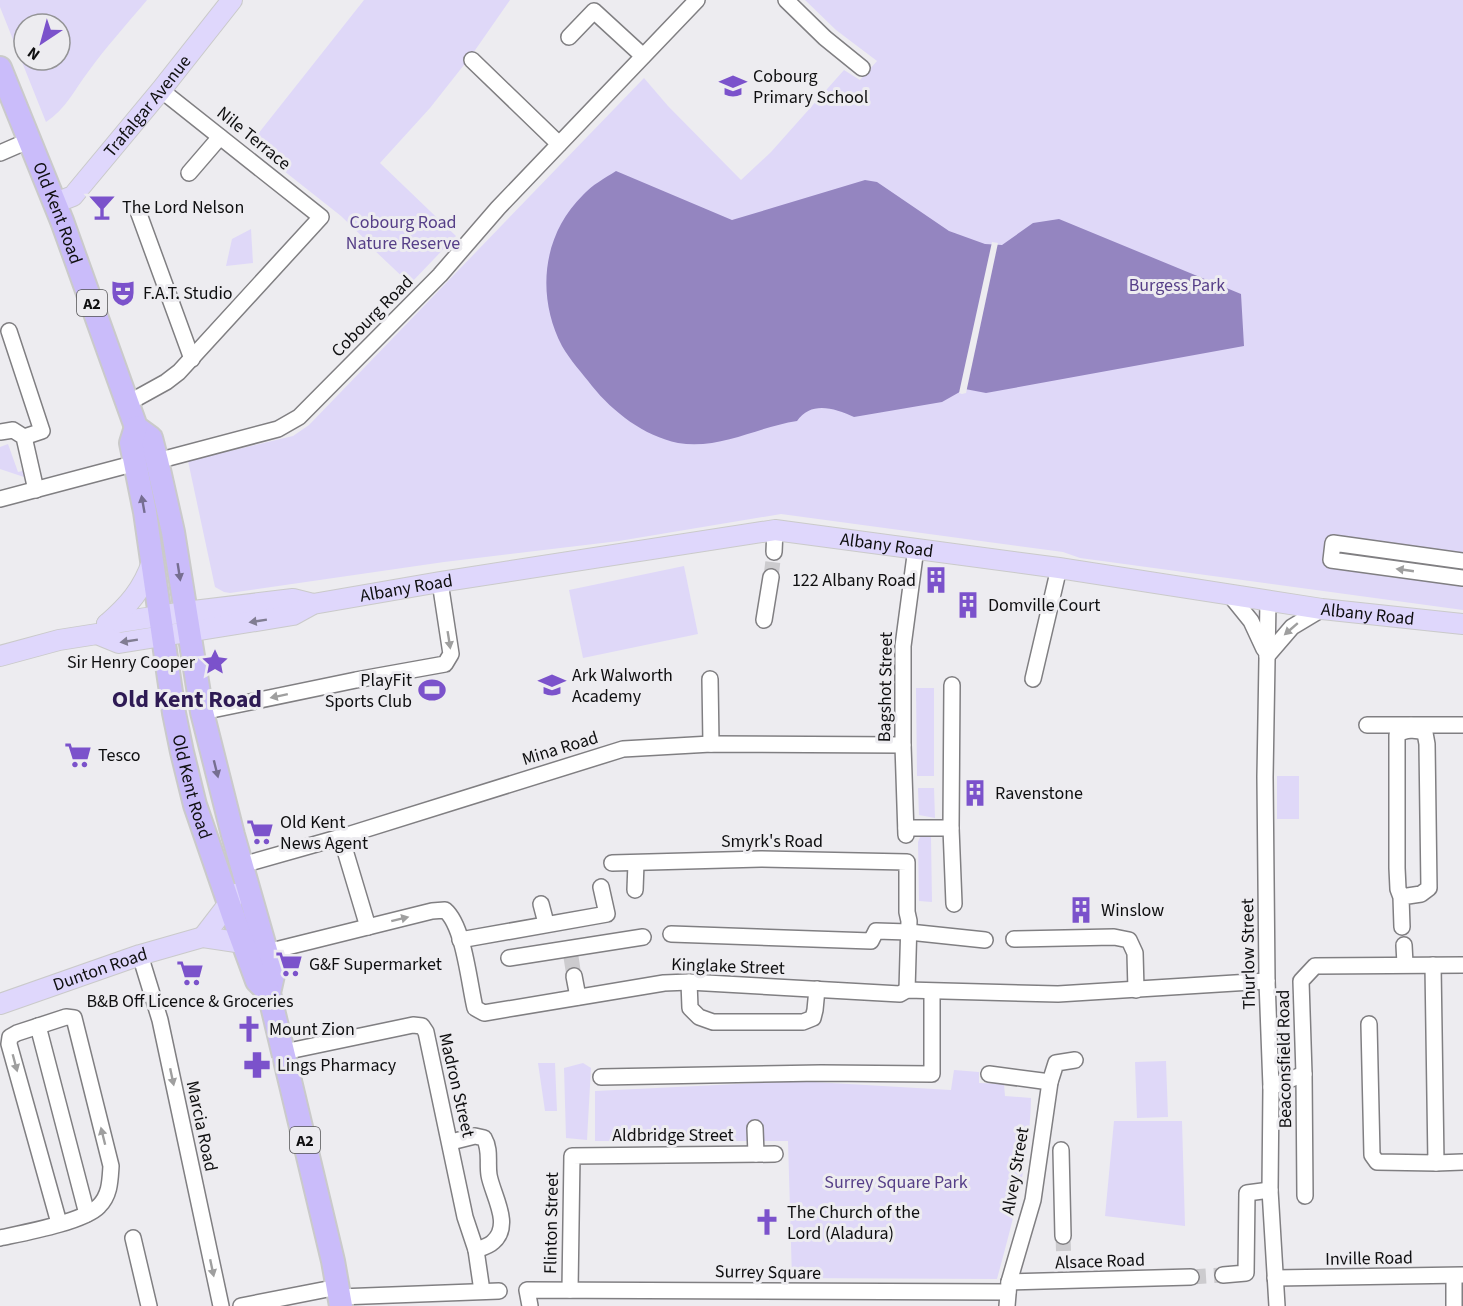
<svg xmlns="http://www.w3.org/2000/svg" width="1463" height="1306" font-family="'Source Sans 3',sans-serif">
  <rect width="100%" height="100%" fill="#edecf0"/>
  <g fill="#dfd8f8" fill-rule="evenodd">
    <path d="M0 0H147C127 24 106 47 88 72 75 89 65 110 46 122L0 7ZM24 24H60V60H24Z"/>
    <path d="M364 0H510L471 56 430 108 380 163 456 236 410 284 372 248 373 247 341 216 250 144Z"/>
    <path d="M805 0H1463V610L1080 558 1063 552 781 514 619 541 444 562 230 593 224 592 215 587 188 461 293 436 309 425 644 78 668 106 741 180 771 152 844 70 860 80 877 61 836 30Z"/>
    <path d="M251 229 253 263 226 266 232 239Z"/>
    <path d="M8 444 18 472 26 470V475L24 477 0 469V447Z"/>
    <path d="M684 566 698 634 583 658 569 590Z"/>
    <path d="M916 688H934V776H917Z"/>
    <rect x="1277" y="776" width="22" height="43"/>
    <path d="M918 788H934L935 818 919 815Z"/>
    <path d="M920 837H931L932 902 919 901 918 842Z"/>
    <path d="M1166 1061 1168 1117 1137 1118 1135 1062Z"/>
    <path d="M538 1063H555L557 1111H545Z"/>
    <path d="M583 1063 591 1068 587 1140 566 1138 564 1068Z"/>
    <path d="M954 1070 979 1072V1083L1004 1084 1005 1096 1031 1098C1030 1160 1013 1220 997 1279L792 1278 788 1141H595V1091L797 1081 951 1090Z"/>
    <path d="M1114 1121H1182L1185 1226 1105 1216Z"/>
  </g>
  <path fill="#9485c0" d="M616 171 732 220 865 180 877 182 949 231 985 244 1002 245 1033 223 1059 219 1241 294 1244 346 986 393 965 389 942 402 854 417C834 408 811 401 797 421 757 427 720 450 678 443 644 436 613 412 592 386 582 373 570 360 562 346 536 296 542 235 583 195 592 185 605 178 616 171Z"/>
  <path fill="#edecf0" d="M992 242 998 243 966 393 962 394 959 393Z"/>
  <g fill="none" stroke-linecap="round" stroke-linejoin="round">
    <g stroke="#cccbce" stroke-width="15" stroke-dasharray="15 8" stroke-linecap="butt">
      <path d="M771 577 774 552"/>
      <path d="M571 957 574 976"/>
      <path d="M1063 1236 1064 1266"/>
      <path d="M1191 1277 1223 1275"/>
    </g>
    <defs>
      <g id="minor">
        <path d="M786 0 825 38 862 68"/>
        <path d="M569 37 594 11 643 56"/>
        <path d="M472 60 559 144"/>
        <path d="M0 153 30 140"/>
        <path d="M189 173 220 137"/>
        <path d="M139 214 192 359"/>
        <path d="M9 331 42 431 24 437"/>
        <path d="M128 403 166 382 179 372 321 217 161 90"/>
        <path d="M0 432 13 430 24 437 36 490"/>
        <path d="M157 461 278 429 299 417 440 275 498 208 697 0"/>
        <path d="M0 499 136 463"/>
        <path d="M774 552 775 530"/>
        <path d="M1463 561 1333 543 1331 560 1463 578"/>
        <path d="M1230 595 1251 621 1264 649"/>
        <path d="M1268 601 1265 777 1267 981 1271 1087 1270 1190 1277 1306"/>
        <path d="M764 620 771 577"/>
        <path d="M1267 656 1292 627 1322 609"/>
        <path d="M710 679 711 744"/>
        <path d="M1033 679 1059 568"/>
        <path d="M952 685 951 828 954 904"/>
        <path d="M202 712 356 680 445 664 451 654 440 582"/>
        <path d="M1367 725H1410V728"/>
        <path d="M1412 725H1463"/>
        <path d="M906 828H951"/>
        <path d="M906 835 903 745V646L916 548"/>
        <path d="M341 837 368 927"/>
        <path d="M612 863 761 859 907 862V912L909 921 907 990"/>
        <path d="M242 865 341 837 623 749 711 744 903 745"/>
        <path d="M635 890 636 863"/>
        <path d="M1401 897 1398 889 1397 868V735C1404 729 1417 729 1425 733L1427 744 1429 888 1421 894 1401 897 1402 927"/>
        <path d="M541 904 546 923"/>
        <path d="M671 934 871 941 876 931 909 932 985 940"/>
        <path d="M1014 939 1114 937 1129 940 1135 953 1136 990"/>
        <path d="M460 940 607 914 601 887"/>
        <path d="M1404 945 1405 964"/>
        <path d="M267 952 432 911 445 910C464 926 469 983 475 1008L484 1013 664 983 689 982 900 994 907 990 1058 994 1267 981"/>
        <path d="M140 955 160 1020 221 1306"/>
        <path d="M509 958 643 937"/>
        <path d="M574 976 578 997"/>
        <path d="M689 982 690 1008 699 1017 713 1022H803L813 1018 815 1010 817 989"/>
        <path d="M1369 1024 1372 1155 1377 1162 1436 1163 1433 965"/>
        <path d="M38 1026 87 1214"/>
        <path d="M284 1052 413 1025 422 1026 426 1032 465 1217 476 1250 482 1291"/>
        <path d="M989 1074 1050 1082"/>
        <path d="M601 1077 821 1073 932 1074V992"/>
        <path d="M1271 1087 1304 1074"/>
        <path d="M755 1128 756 1154"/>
        <path d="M451 1142 475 1136 484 1138C491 1150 487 1162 489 1175 492 1194 513 1225 493 1242 489 1246 482 1248 476 1250"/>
        <path d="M1061 1150 1063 1236"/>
        <path d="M1436 1163 1463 1162"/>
        <path d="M1305 1196 1304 1074 1301 981 1315 966 1463 965"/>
        <path d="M0 1238C23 1233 84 1222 99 1206 110 1195 110 1181 111 1166L74 1018 66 1017 17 1033 10 1037 9 1044 59 1223"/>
        <path d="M133 1238 149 1306"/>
        <path d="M1223 1275 1246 1273 1247 1193 1270 1190"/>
        <path d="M1454 1276V1306"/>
        <path d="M1275 1278 1463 1275"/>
        <path d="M1009 1282 1191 1277"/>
        <path d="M570 1290 572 1156 775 1154"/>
        <path d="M339 1297 499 1291"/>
        <path d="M241 1306 338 1287"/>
        <path d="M530 1306 527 1290 1008 1292"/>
        <path d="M1007 1306 1009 1282 1033 1200 1050 1082 1056 1063 1075 1060"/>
      </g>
      <g id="major">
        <path id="s1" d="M55 203 73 196 77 191 161 90 232 0"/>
        <path d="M107 624 185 612 293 599 313 604"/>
        <path d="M107 624C128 606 143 589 152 562"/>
        <path id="s2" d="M0 656 59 640 97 634 119 643 293 615 313 604 440 582 775 530 1059 568 1322 609 1463 624"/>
        <path d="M203 937 236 894"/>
        <path id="s3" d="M0 1004 140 955 203 937 243 943"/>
      </g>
      <g id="highway">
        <path id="s4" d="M0 68 62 221 136 427 151 438 157 461 173 532 202 712 233 835 273 975 269 993 333 1261 341 1306"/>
        <path id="s5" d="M136 427 131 443 145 512 174 713 182 752 195 805 236 924 257 981 269 993"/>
      </g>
    </defs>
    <use href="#minor" stroke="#807f82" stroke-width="18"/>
    <use href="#major" stroke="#cacaca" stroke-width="22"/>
    <use href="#highway" stroke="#cacaca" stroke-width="26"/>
    <use href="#minor" stroke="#fff" stroke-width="15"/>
    <use href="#major" stroke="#dfd7fc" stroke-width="20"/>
    <use href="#highway" stroke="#cabcfa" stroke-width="22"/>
  </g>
  <defs><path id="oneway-solid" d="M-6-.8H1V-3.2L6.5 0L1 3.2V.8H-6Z" transform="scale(1.5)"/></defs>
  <g fill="#766e91">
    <use href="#oneway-solid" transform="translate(143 504) rotate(-100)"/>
    <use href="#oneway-solid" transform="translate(179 572) rotate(81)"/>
    <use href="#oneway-solid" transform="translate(216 769) rotate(76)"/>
  </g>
  <g fill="#9f9f9f">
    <use href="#oneway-solid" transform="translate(1405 570) rotate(-172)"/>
    <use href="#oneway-solid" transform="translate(1291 629) rotate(139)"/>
    <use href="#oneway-solid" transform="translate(449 640) rotate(81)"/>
    <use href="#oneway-solid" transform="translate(279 696) rotate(168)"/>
    <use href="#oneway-solid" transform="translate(400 919) rotate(-14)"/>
    <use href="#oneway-solid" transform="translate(15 1063) rotate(75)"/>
    <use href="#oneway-solid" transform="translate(172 1077) rotate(78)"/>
    <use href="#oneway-solid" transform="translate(103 1136) rotate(-104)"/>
    <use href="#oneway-solid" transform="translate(212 1268) rotate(78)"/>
  </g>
  <g fill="#817d92">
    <use href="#oneway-solid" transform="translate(258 621) rotate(171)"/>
    <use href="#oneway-solid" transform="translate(129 641) rotate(171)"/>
  </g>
  <defs>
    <symbol id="school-bare" viewBox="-9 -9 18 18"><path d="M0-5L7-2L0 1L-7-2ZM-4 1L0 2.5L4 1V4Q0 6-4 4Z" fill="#7b52cb" stroke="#edecf0" stroke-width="2.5" paint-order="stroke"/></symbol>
    <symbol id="bar-bare" viewBox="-9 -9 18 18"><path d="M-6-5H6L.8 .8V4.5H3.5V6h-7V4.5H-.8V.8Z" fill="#7b52cb" stroke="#edecf0" stroke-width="2.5" paint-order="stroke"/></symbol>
    <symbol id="theatre-bare" viewBox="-9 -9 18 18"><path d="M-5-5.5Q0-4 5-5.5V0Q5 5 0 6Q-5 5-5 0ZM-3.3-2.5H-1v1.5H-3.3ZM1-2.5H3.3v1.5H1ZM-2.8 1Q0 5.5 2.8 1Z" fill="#7b52cb" stroke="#edecf0" stroke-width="2.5" paint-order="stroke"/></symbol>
    <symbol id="building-bare" viewBox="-9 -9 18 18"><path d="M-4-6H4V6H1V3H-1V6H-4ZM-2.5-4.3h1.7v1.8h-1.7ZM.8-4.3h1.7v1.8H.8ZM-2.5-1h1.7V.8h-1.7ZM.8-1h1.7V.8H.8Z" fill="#7b52cb" stroke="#edecf0" stroke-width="2.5" paint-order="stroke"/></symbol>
    <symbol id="sight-bare" viewBox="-9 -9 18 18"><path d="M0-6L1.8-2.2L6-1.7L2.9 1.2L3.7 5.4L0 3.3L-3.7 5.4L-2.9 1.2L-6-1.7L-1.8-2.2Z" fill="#7b52cb" stroke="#edecf0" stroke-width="2.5" paint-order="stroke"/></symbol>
    <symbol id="stadium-bare" viewBox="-9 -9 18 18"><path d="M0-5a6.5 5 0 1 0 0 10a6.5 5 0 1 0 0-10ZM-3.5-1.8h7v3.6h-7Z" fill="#7b52cb" stroke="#edecf0" stroke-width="2.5" paint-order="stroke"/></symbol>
    <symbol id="supermarket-bare" viewBox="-9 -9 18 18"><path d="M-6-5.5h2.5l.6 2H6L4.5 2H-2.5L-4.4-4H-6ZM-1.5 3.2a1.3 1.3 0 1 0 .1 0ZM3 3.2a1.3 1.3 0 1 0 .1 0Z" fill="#7b52cb" stroke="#edecf0" stroke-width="2.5" paint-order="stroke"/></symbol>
    <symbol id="church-bare" viewBox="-9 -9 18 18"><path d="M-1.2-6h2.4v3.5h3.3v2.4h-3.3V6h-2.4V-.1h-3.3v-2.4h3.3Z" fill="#7b52cb" stroke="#edecf0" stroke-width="2.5" paint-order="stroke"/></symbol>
    <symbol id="pharmacy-bare" viewBox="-9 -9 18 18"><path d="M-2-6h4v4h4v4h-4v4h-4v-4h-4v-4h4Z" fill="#7b52cb" stroke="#edecf0" stroke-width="2.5" paint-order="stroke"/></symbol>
  </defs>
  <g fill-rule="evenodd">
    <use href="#school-bare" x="714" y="67" width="38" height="38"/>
    <use href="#bar-bare" x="83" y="188" width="38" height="38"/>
    <use href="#theatre-bare" x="104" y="274" width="38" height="38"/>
    <use href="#building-bare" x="917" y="561" width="38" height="38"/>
    <use href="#building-bare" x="949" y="586" width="38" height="38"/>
    <use href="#sight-bare" x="196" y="643" width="38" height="38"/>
    <use href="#school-bare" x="533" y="666" width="38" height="38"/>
    <use href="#stadium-bare" x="413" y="671" width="38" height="38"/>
    <use href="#supermarket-bare" x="59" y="736" width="38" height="38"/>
    <use href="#building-bare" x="956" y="774" width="38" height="38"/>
    <use href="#supermarket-bare" x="241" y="813" width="38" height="38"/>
    <use href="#building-bare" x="1062" y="891" width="38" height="38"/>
    <use href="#supermarket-bare" x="270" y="945" width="38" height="38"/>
    <use href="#supermarket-bare" x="171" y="954" width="38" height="38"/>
    <use href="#church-bare" x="230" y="1010" width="38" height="38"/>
    <use href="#pharmacy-bare" x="238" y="1046" width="38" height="38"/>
    <use href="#church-bare" x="748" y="1203" width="38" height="38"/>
  </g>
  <g text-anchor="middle" stroke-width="6" stroke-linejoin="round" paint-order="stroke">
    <g fill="#edecf0" stroke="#525153" stroke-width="1.5">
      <rect x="77" y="290" width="30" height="26" rx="4.5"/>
      <rect x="290" y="1127" width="30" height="26" rx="4.5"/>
    </g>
    <g font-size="16" font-weight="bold" fill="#0f0f10">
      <text x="92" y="309">A2</text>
      <text x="305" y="1146">A2</text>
    </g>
    <g font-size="18" fill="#0f0f10" stroke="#edecf0" text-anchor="start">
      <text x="753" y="82">Cobourg<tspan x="753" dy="21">Primary School</tspan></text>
      <text x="122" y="213">The Lord Nelson</text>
      <text x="143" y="299">F.A.T. Studio</text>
      <text x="916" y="586" text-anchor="end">122 Albany Road</text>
      <text x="988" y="611">Domville Court</text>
      <text x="195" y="668" text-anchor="end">Sir Henry Cooper</text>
      <text x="572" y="681">Ark Walworth<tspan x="572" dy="21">Academy</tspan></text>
      <text x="412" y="686" text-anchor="end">PlayFit<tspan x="412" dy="21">Sports Club</tspan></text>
      <text x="98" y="761">Tesco</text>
      <text x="995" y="799">Ravenstone</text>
      <text x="280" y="828">Old Kent<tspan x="280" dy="21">News Agent</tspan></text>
      <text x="1101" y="916">Winslow</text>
      <text x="309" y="970">G&amp;F Supermarket</text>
      <text x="190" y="1007" text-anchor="middle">B&amp;B Off Licence &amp; Groceries</text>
      <text x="269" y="1035">Mount Zion</text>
      <text x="277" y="1071">Lings Pharmacy</text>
      <text x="787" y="1218">The Church of the<tspan x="787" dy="21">Lord (Aladura)</tspan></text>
    </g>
    <g font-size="18" fill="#0f0f10" stroke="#edecf0">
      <text dy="6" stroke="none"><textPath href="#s1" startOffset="136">Trafalgar Avenue</textPath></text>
      <text transform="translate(254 138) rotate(39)" y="6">Nile Terrace</text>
      <text dy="6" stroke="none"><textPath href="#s4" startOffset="156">Old Kent Road</textPath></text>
      <text transform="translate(372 316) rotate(-45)" y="6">Cobourg Road</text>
      <text dy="6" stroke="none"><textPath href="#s2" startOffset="903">Albany Road</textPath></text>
      <text dy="6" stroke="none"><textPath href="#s2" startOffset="417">Albany Road</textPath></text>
      <text dy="6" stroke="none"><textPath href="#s2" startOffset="1389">Albany Road</textPath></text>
      <text transform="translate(885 687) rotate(-89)" y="6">Bagshot Street</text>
      <text transform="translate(560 748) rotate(-17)" y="6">Mina Road</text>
      <text dy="6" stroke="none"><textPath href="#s5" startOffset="366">Old Kent Road</textPath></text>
      <text x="772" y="847">Smyrk's Road</text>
      <text transform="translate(1248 954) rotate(-91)" y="6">Thurlow Street</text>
      <text transform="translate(728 966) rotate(2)" y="6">Kinglake Street</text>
      <text dy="6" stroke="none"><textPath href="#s3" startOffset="106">Dunton Road</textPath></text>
      <text transform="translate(1284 1059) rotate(-91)" y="6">Beaconsfield Road</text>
      <text transform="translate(457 1085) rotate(77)" y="6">Madron Street</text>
      <text transform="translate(202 1126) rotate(78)" y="6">Marcia Road</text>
      <text x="673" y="1141">Aldbridge Street</text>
      <text transform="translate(1015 1171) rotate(-80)" y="6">Alvey Street</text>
      <text transform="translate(551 1223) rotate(-89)" y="6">Flinton Street</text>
      <text transform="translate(1369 1258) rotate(-1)" y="6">Inville Road</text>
      <text transform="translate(1100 1261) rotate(-2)" y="6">Alsace Road</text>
      <text transform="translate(768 1272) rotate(1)" y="6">Surrey Square</text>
    </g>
    <g font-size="18" fill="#563f88" stroke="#edecf0">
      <text x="403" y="228">Cobourg Road<tspan x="403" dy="21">Nature Reserve</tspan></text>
      <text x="1177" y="291">Burgess Park</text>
      <text x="896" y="1188">Surrey Square Park</text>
    </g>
    <g font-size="24" font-weight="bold" fill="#2e1a54" stroke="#edecf0">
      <text x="187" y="707">Old Kent Road</text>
    </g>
  </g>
  <g transform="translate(42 42) rotate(216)"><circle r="28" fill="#edecf0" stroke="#949496" stroke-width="1.5"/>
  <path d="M0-4.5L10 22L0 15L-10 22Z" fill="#7b52cb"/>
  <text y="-9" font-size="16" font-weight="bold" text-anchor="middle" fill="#0f0f10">N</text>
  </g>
</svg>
